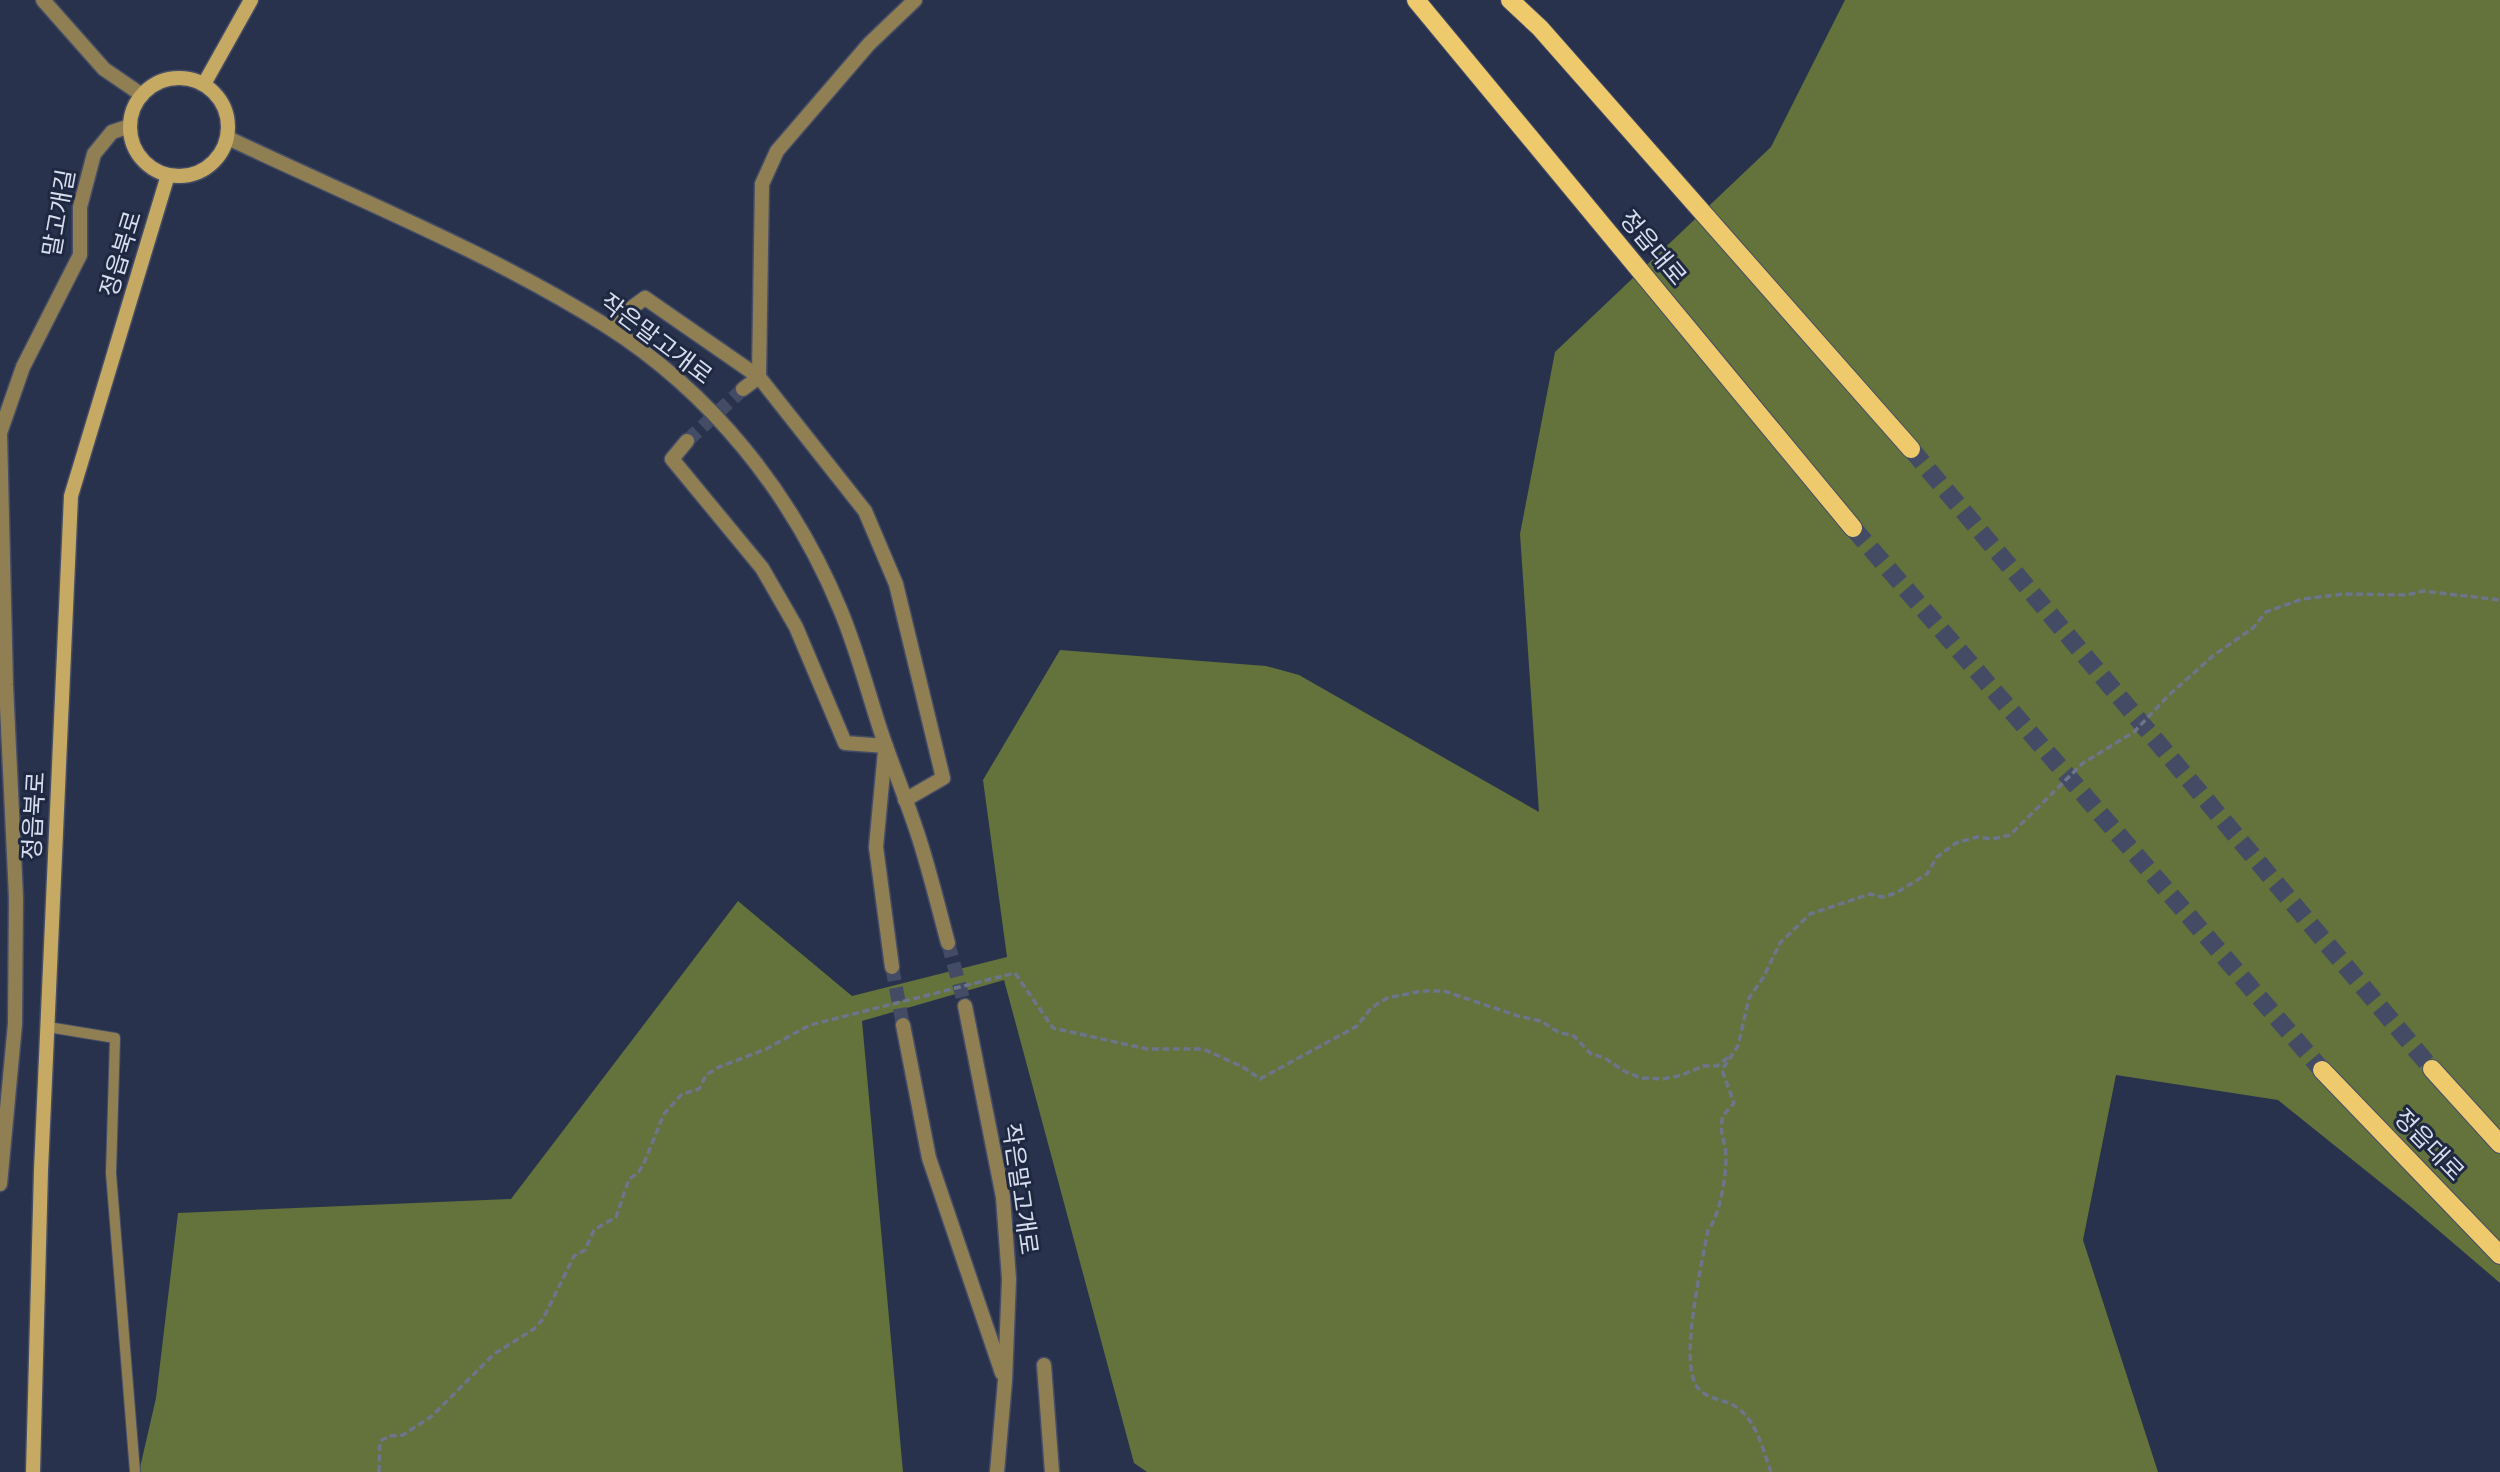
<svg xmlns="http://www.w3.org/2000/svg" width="2500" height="1472" font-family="'Nunito Sans','Noto Sans KR',sans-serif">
  <rect width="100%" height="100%" fill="#29324c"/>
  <path fill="#63733b" d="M1845 0H2500V1283L2410 1206 2278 1100 2116 1075 2083 1240 2158 1472H1147L1134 1463 1004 980 862 1021 903 1472H139L156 1398 178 1213 511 1199 738 901 852 996 1007 957 983 780 1060 650 1266 666 1299 675 1539 812 1520 534 1555 352 1771 147Z"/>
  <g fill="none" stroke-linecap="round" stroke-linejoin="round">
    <path stroke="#434c64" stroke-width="14" stroke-dasharray="14 7" stroke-linecap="butt" d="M687 441 743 389"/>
    <g stroke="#434c64" stroke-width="14" stroke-dasharray="14 7" stroke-linecap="butt">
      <path d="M948 943 965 1006"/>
      <path d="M892 967 903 1025"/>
    </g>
    <g stroke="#434c64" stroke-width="18" stroke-dasharray="18 9" stroke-linecap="butt">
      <path d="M1911 449 2432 1069"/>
      <path d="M1853 528 2322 1070"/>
    </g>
    <defs>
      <path id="service" d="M48 1027 115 1038 111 1173 135 1472"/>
      <g id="minor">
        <path d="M43 0 104 69 142 95"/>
        <path d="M607 326 645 298 759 377 865 511 896 584 943 778 905 800"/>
        <path d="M743 389 759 377 762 184 777 151 869 44 915 0"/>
        <path d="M687 441 672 459 762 568 796 627 845 743 886 746"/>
        <path d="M0 1184 15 1024 16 897 6 685 0 433 23 367 80 255V207L94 154 112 132 130 126"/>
        <path d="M1044 1365 1052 1472"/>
      </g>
      <g id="tertiary">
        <path d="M228 138C354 198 487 251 605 325 711 392 792 493 840 609 857 649 868 693 882 735 893 767 906 799 917 832 929 868 938 906 948 943"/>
        <path d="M885 751 876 847 892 967"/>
        <path d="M965 1006 1003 1197 1009 1279 1005 1381 997 1472"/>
        <path d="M903 1025 929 1158 1002 1373"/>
      </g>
      <g id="secondary">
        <circle cx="179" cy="127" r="49"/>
        <path d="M204 84 251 0"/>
        <path d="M33 1472 41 1170 71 496 168 175"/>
      </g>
      <g id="primary">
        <path d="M1416 0 1853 528"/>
        <path d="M1510 0 1540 28 1911 449"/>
        <path d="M2432 1069 2500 1144"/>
        <path d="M2322 1070 2500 1255"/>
      </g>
    </defs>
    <use href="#service" stroke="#454d66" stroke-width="12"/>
    <use href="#minor" stroke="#454d66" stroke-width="17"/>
    <use href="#tertiary" stroke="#454d66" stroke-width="17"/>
    <use href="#secondary" stroke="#454d66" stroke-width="17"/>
    <use href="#primary" stroke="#454d66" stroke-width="20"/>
    <g stroke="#6d758b" stroke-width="3.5" stroke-dasharray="7 3.5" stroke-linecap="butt">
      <path d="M379 1472 380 1441 390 1436 403 1435 432 1416 494 1354 534 1329 543 1319 574 1256 585 1250 594 1230 616 1217 629 1179 638 1173 644 1163 664 1114 682 1094 699 1089 706 1075 719 1067 766 1049 810 1025 1015 973 1053 1028 1147 1049H1203L1243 1067 1260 1079 1357 1026 1371 1008 1387 998 1422 991H1444L1518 1016 1541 1021 1558 1032 1574 1036 1592 1055 1603 1057 1624 1071 1641 1078 1663 1079 1682 1075 1703 1066H1717L1731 1055"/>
      <path d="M1771 1472C1762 1448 1756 1416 1731 1404 1720 1399 1707 1399 1698 1388 1678 1364 1702 1264 1708 1230 1720 1217 1729 1166 1725 1147 1723 1137 1720 1130 1722 1120 1723 1113 1730 1109 1734 1103L1722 1070 1738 1046 1749 998 1763 978 1780 943 1810 914 1870 894 1882 897 1896 893 1927 874 1937 857 1956 843 1977 837 1992 839 2010 835 2083 763 2134 732 2169 695 2214 655 2253 628 2266 612 2302 599 2344 594 2407 595 2423 591 2500 600"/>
    </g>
    <use href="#service" stroke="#917f54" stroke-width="10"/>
    <use href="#minor" stroke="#917f54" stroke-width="14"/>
    <use href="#tertiary" stroke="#917f54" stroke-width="14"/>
    <use href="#secondary" stroke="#c6a962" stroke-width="14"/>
    <use href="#primary" stroke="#efca6c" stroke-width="18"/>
  </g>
  <g text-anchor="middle" stroke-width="6" stroke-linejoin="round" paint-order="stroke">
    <g font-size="24" fill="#d6ddee" stroke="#1f2841">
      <text transform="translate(59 213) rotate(-80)" y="8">말고개길</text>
      <text transform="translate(1653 248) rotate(50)" y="8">정읍대로</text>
      <text transform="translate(121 254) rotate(-73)" y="8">정읍북로</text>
      <text transform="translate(656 339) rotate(37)" y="8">작은말고개로</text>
      <text transform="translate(34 816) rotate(-87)" y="8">정읍북로</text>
      <text transform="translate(2429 1145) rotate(46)" y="8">정읍대로</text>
      <text transform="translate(1020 1189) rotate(82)" y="8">작은말고개로</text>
    </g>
  </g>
</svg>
